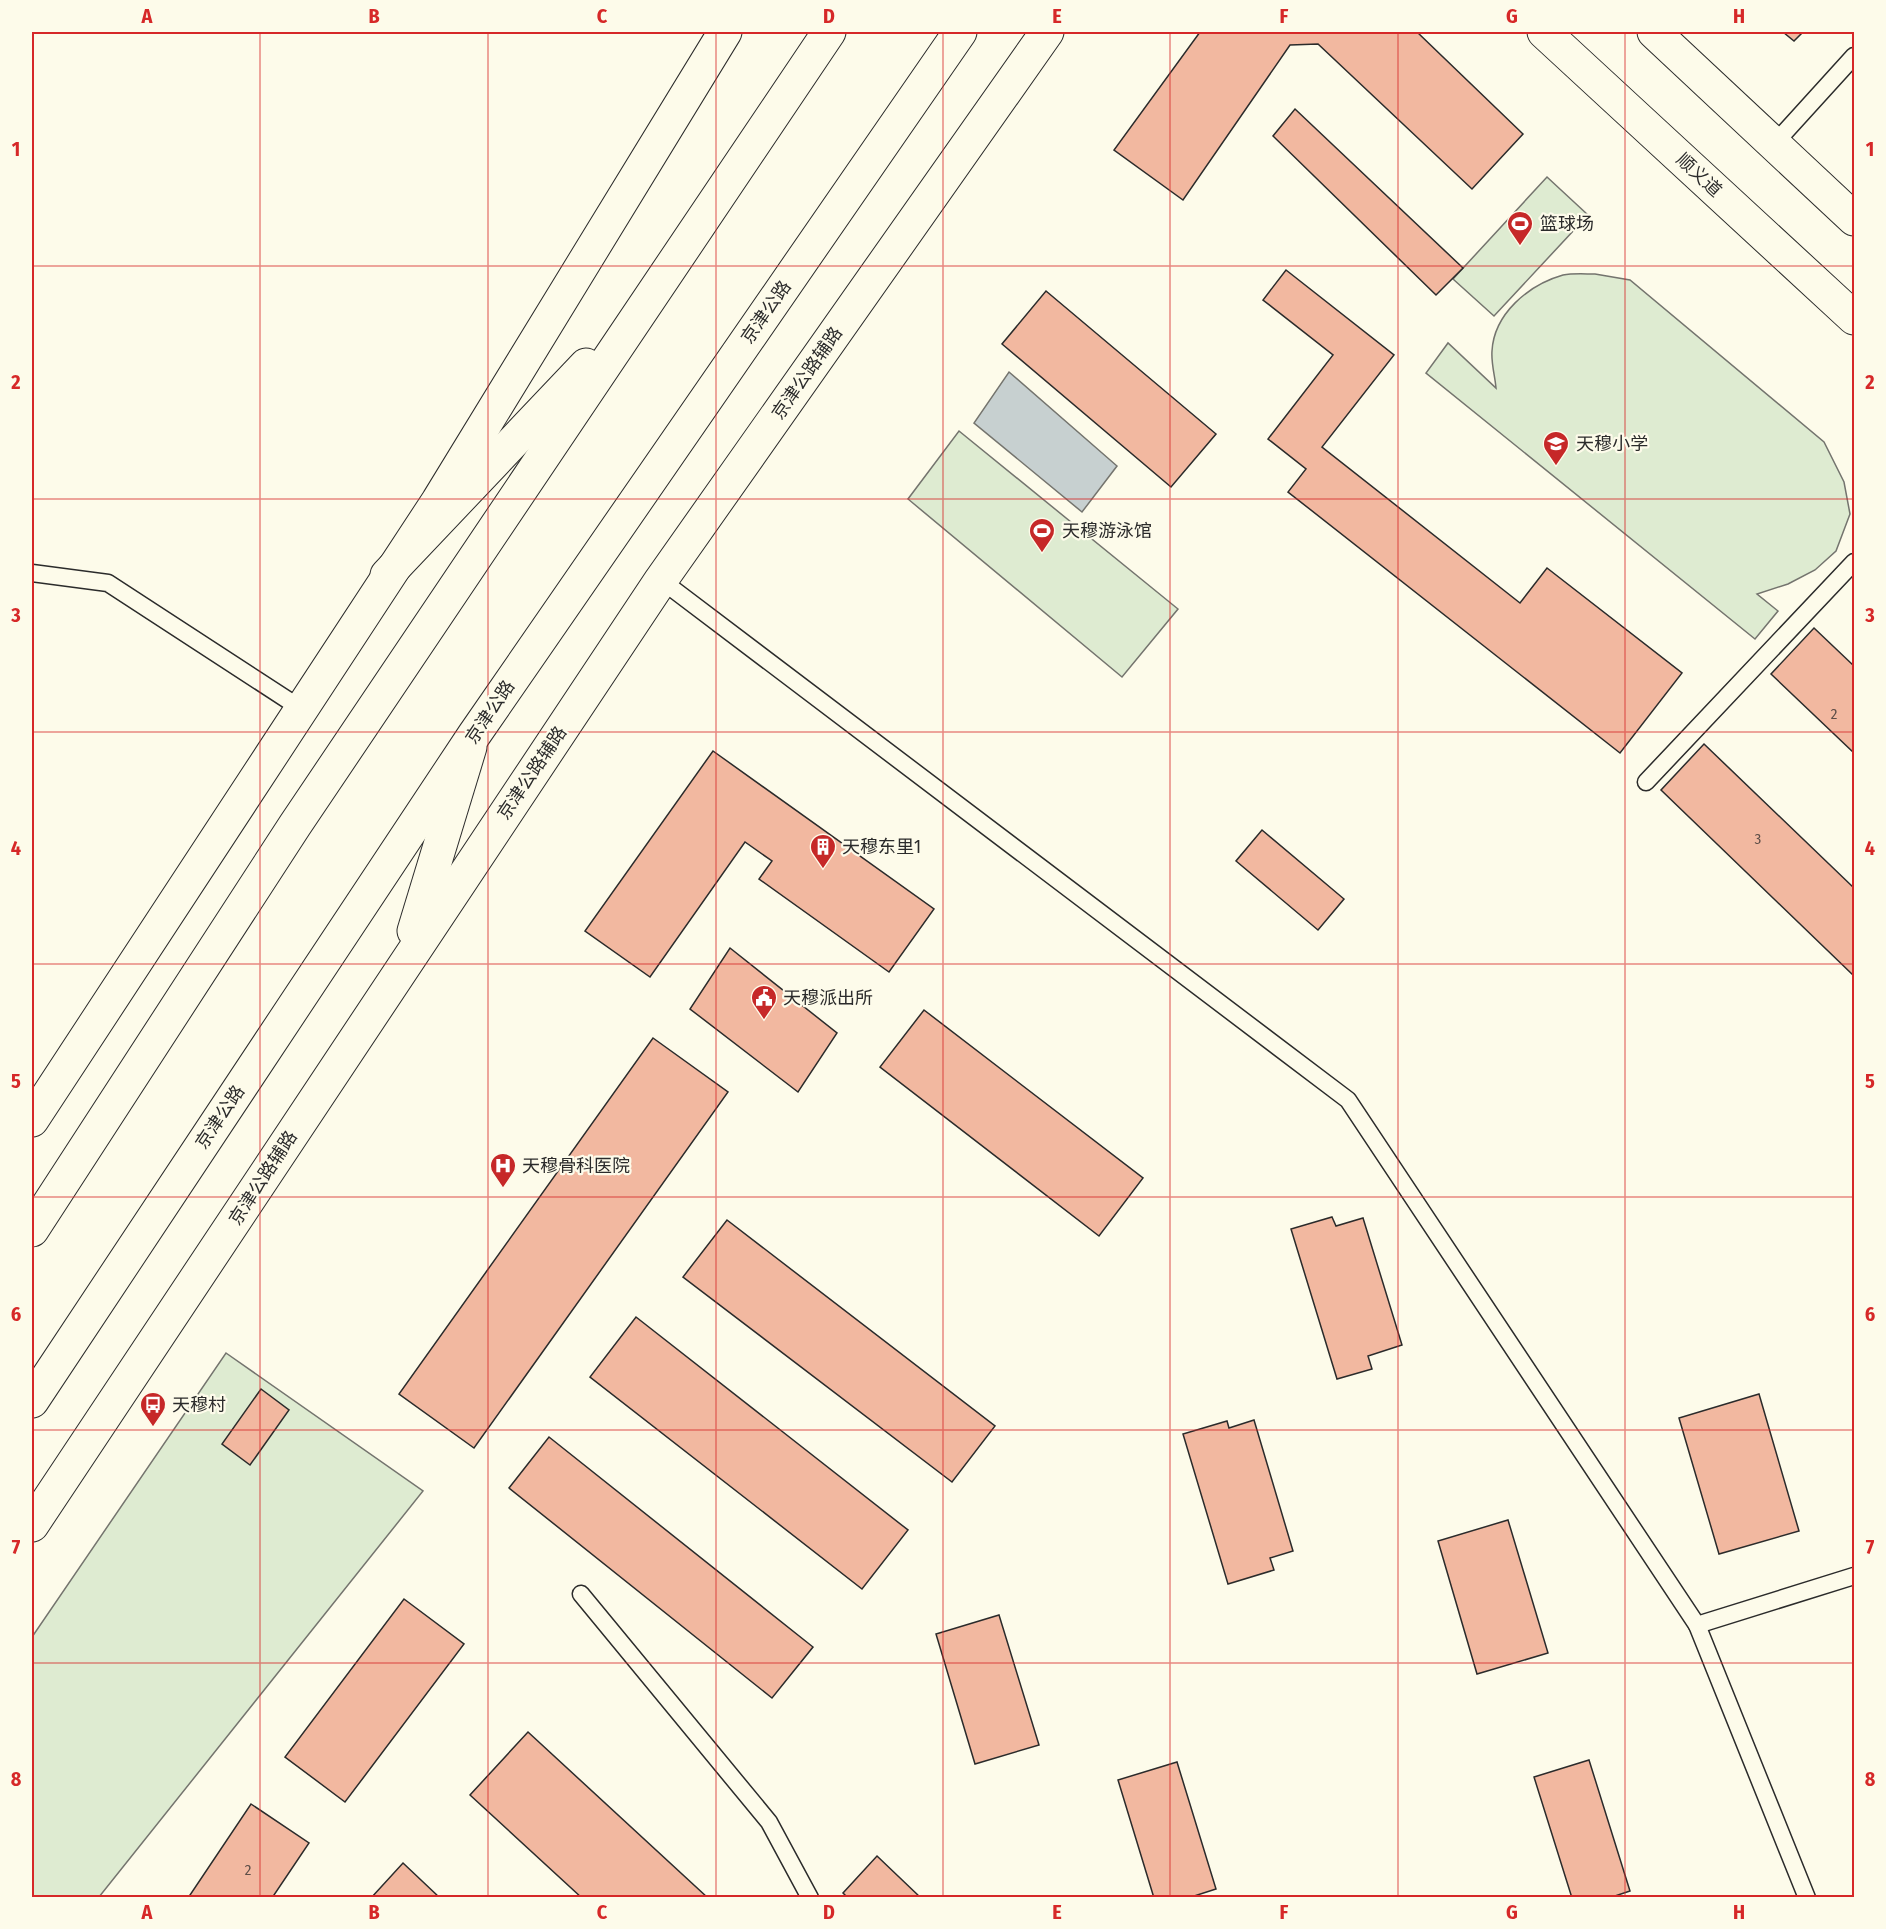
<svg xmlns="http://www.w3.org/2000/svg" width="1886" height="1929" font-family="'Fira Sans Condensed','Noto Sans SC',sans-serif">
  <rect width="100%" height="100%" fill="#fdfbea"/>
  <g fill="#deebd1" stroke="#74746e" stroke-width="1.5">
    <path d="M1547 177 1588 215 1494 316 1453 279Z"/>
    <path d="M1595 274 1630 280 1824 442 1844 482 1850 514 1836 551 1815 570 1788 584 1757 594 1778 611 1755 639 1426 373 1448 343 1496 388C1495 376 1491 363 1492 351 1494 314 1528 285 1563 275 1573 273 1585 274 1595 274Z"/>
    <path d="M959 431 1178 609 1122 677 908 499Z"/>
    <path d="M226 1353 423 1491 99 1897 32 1898V1637Z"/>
  </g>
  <path fill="#c7d0d0" stroke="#74746e" stroke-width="1.5" d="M1009 372 1117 466 1082 512 974 423Z"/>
  <g fill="#f2b8a0" stroke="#2b2b2b" stroke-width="1.5">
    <path d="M1200 32H1417L1523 134 1472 189 1318 44 1290 45 1183 200 1114 150Z"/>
    <path d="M1783 32H1803L1794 41Z"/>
    <path d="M1295 109 1463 268 1436 295 1273 136Z"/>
    <path d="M1286 270 1394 355 1322 447 1520 603 1547 568 1682 673 1620 753 1288 492 1306 469 1268 439 1333 355 1263 300Z"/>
    <path d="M1046 291 1216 434 1171 487 1002 344Z"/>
    <path d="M1814 628 1854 666V753L1771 674Z"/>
    <path d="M1704 744 1854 888V976L1661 790Z"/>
    <path d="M713 751 934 909 889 972 759 879 772 861 745 842 650 977 585 931Z"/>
    <path d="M1262 830 1344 899 1318 930 1236 861Z"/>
    <path d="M730 948 837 1033 798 1092 690 1009Z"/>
    <path d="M924 1010 1143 1178 1099 1236 880 1067Z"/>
    <path d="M653 1038 728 1092 474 1448 399 1394Z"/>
    <path d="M1332 1217 1336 1226 1363 1218 1402 1345 1368 1356 1372 1369 1337 1379 1291 1229Z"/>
    <path d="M727 1220 995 1426 952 1482 683 1277Z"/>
    <path d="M636 1317 908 1530 862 1589 590 1377Z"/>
    <path d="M261 1389 289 1410 250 1465 222 1444Z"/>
    <path d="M1759 1394 1799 1531 1719 1554 1679 1418Z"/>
    <path d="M1254 1420 1293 1551 1270 1558 1274 1570 1228 1584 1183 1434 1227 1421 1229 1428Z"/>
    <path d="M549 1437 813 1647 772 1698 509 1488Z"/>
    <path d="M1508 1520 1548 1653 1477 1674 1438 1541Z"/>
    <path d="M404 1599 464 1644 345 1802 285 1757Z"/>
    <path d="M999 1615 1039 1745 975 1764 936 1634Z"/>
    <path d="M528 1732 708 1898H582L470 1795Z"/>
    <path d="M1589 1760 1630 1891 1609 1898H1572L1534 1777Z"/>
    <path d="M1177 1762 1216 1889 1188 1898H1154L1118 1780Z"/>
    <path d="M251 1804 309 1843 272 1898H188Z"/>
    <path d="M877 1856 921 1898H848L843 1893Z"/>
    <path d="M403 1863 440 1898H371Z"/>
  </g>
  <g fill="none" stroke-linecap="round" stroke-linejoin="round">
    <defs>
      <g id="service">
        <path d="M1774 144 1854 56"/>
        <path d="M32 573 108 583 300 708"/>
        <path d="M661 580 1348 1100 1697 1625 1854 1576"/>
        <path d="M1646 782 1854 562"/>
        <path d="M581 1594 769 1822 810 1898"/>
        <path d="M1697 1625 1807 1898"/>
      </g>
      <g id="tertiary">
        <path d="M1544 32 1854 318"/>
        <path d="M1654 32 1854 219"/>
        <path d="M414 931 470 747"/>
        <path d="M32 1120 438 501 725 32"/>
        <path d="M32 1525 661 580 1047 32"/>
      </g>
      <g id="trunk">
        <path d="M387 575 586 365"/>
        <path d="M32 1230 295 825 829 32"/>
        <path d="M32 1401 474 735 960 32"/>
      </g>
    </defs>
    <use href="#service" stroke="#2b2b2b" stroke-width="19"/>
    <use href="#tertiary" stroke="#2b2b2b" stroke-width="35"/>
    <use href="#trunk" stroke="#2b2b2b" stroke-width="35"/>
    <use href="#service" stroke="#fdfbea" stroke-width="16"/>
    <use href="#tertiary" stroke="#fdfbea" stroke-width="33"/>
    <use href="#trunk" stroke="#fdfbea" stroke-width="33"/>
  </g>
  <path fill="none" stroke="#d62828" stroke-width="1.5" stroke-opacity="0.55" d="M260 32V1898M488 32V1898M716 32V1898M943 32V1898M1170 32V1898M1398 32V1898M1625 32V1898M32 266H1854M32 499H1854M32 732H1854M32 964H1854M32 1197H1854M32 1430H1854M32 1663H1854"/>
  <defs>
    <symbol id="stadium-pin" viewBox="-11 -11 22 30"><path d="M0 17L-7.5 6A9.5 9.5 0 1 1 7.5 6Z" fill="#c62828" stroke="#fdfbea"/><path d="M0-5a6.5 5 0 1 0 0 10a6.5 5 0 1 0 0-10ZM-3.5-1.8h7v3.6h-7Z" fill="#fff"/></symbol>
    <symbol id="school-pin" viewBox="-11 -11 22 30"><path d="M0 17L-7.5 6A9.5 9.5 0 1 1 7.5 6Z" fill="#c62828" stroke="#fdfbea"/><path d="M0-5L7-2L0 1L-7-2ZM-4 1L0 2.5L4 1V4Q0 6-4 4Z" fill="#fff"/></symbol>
    <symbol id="building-pin" viewBox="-11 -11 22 30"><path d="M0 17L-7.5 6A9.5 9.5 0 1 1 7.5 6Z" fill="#c62828" stroke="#fdfbea"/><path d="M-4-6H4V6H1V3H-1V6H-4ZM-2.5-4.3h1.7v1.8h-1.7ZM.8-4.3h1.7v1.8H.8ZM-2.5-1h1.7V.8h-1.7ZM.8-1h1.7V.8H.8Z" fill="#fff"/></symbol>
    <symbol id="civic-pin" viewBox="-11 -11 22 30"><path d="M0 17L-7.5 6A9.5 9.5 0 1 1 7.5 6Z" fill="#c62828" stroke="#fdfbea"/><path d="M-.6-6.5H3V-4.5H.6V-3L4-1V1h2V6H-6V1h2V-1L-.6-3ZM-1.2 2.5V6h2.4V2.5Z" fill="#fff"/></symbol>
    <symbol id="hospital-pin" viewBox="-11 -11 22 30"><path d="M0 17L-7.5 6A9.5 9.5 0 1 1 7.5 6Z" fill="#c62828" stroke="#fdfbea"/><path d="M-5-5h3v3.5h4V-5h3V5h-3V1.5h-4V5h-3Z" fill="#fff"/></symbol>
    <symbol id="bus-pin" viewBox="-11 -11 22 30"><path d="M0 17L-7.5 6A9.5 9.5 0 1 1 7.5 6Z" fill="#c62828" stroke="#fdfbea"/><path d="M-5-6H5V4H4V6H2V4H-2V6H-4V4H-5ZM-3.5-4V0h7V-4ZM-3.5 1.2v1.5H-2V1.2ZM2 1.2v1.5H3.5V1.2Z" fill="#fff"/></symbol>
  </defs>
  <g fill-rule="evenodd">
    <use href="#stadium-pin" x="1505" y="209" width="30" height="40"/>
    <use href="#school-pin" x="1541" y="429" width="30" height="40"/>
    <use href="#stadium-pin" x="1027" y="516" width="30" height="40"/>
    <use href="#building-pin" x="808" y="832" width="30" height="40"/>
    <use href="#civic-pin" x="749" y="983" width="30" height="40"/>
    <use href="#hospital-pin" x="488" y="1151" width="30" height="40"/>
    <use href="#bus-pin" x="138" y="1390" width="30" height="40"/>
  </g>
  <g text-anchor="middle" stroke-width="4.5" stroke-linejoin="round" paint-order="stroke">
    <g font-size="15" fill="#5d4e48">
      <text x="1834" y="719">2</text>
      <text x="1758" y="844">3</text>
      <text x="248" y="1875">2</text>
    </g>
    <g font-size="18" fill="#2b2b2b" stroke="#fdfbea">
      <text transform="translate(1699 175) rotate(43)" y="6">顺义道</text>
      <text transform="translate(766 312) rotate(-55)" y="6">京津公路</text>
      <text transform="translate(807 373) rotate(-55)" y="6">京津公路辅路</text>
      <text transform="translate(490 712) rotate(-56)" y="6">京津公路</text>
      <text transform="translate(532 773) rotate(-56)" y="6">京津公路辅路</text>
      <text transform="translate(220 1117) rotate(-56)" y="6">京津公路</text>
      <text transform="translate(263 1178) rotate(-57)" y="6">京津公路辅路</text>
    </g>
    <g font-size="18" fill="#2b2b2b" stroke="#fdfbea" text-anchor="start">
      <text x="1540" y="230">篮球场</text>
      <text x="1576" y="450">天穆小学</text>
      <text x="1062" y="537">天穆游泳馆</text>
      <text x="842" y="853">天穆东里1</text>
      <text x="783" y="1004">天穆派出所</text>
      <text x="522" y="1172">天穆骨科医院</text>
      <text x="172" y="1411">天穆村</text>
    </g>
  </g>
  <rect width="1886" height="1929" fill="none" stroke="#fdfbea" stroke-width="66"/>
  <rect x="33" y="33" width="1820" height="1863" fill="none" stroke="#d62828" stroke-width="2"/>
  <g font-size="20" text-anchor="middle" font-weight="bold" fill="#d62828">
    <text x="147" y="23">A</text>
    <text x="374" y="23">B</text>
    <text x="602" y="23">C</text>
    <text x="829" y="23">D</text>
    <text x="1057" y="23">E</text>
    <text x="1284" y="23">F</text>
    <text x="1512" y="23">G</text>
    <text x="1739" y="23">H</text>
    <text x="16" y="156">1</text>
    <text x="1870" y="156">1</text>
    <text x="16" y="389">2</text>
    <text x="1870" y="389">2</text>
    <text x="16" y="622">3</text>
    <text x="1870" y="622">3</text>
    <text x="16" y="855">4</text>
    <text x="1870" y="855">4</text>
    <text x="16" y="1088">5</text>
    <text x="1870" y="1088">5</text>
    <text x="16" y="1321">6</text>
    <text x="1870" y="1321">6</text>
    <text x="16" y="1554">7</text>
    <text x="1870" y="1554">7</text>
    <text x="16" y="1786">8</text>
    <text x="1870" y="1786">8</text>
    <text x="147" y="1919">A</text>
    <text x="374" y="1919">B</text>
    <text x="602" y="1919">C</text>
    <text x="829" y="1919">D</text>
    <text x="1057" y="1919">E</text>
    <text x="1284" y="1919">F</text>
    <text x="1512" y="1919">G</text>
    <text x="1739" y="1919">H</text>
  </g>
</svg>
